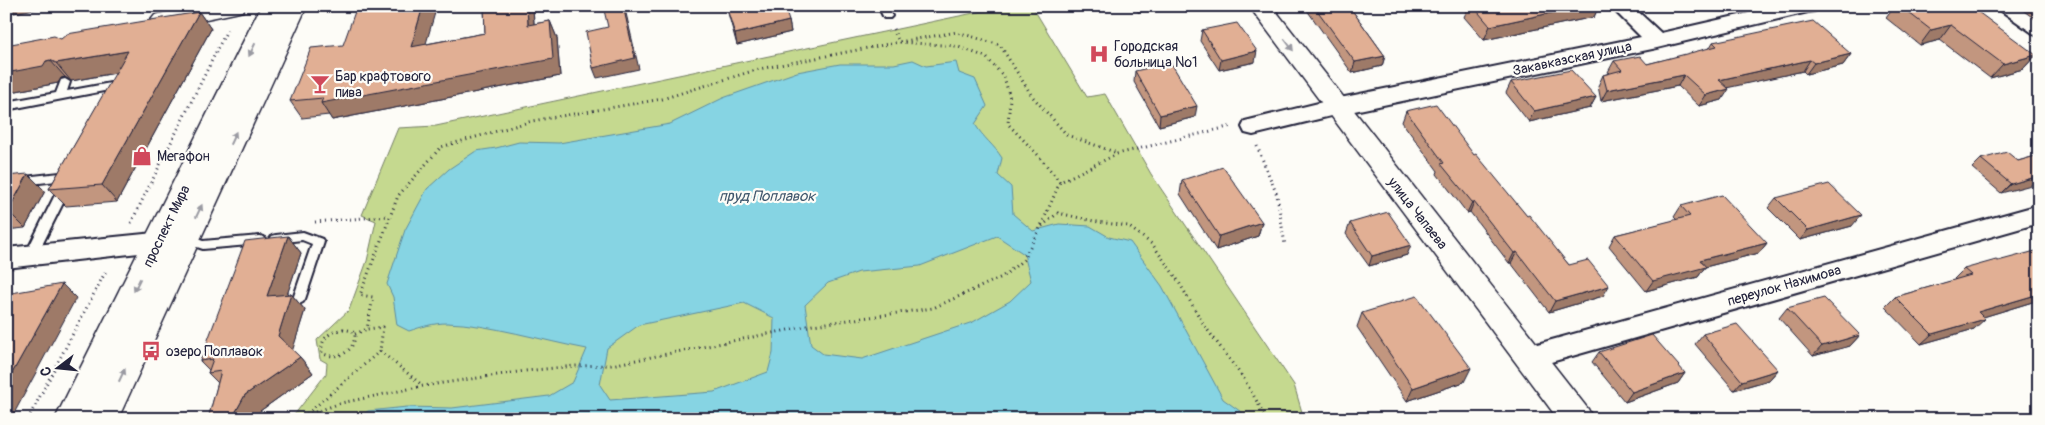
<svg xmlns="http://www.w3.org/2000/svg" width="2045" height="425" font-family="Pangolin,sans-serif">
  <rect width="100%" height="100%" fill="#fdfcf7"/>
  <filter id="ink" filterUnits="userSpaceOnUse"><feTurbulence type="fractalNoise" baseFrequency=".02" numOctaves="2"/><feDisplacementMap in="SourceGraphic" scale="10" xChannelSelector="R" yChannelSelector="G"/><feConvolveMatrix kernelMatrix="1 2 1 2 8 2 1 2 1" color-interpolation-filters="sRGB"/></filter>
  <g filter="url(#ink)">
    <path fill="#c5d98f" stroke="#747e65" d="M1007 6H1032L1087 97 1105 94 1151 174 1294 385 1304 419H291L326 374 327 363 320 359 317 340 349 310 367 261 376 221 362 215 398 128 436 126Z"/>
    <path fill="#86d4e3" stroke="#5e8da0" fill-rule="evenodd" d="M913 60 926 66 956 62 959 73 975 79 987 106 975 124C983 138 994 145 1002 158L998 175 1011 187 1013 214 1033 231 1059 224 1090 226 1109 237 1130 242 1162 286 1223 399 1251 419H356L368 411 407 407 452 408 549 396 573 382 587 349C544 341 489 324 447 323 434 323 421 327 409 331L397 325 393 297 387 284 405 230 427 189 449 169 476 151 496 148 519 142 559 143 670 124 723 98 797 72 840 64H894ZM997 236 1024 254 1031 281 1010 301 973 322 862 359 823 354 811 345 805 305 828 283 859 272 920 266ZM744 303 774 318 773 353 768 372 714 392 610 400 600 385 607 348 639 325Z"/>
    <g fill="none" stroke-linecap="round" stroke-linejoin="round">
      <defs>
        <g id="service">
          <path d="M878 6H888L892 16 890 18H884Z"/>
          <path d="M65 79 70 82 67 91 116 82 121 85 118 92 114 93 109 90 6 110V102L56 93 61 80Z"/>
          <path d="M69 172 73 173 74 176 73 179 6 187V179Z"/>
          <path d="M65 183 71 187 37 255 35 258H27L25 255 59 187Z"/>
          <path d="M303 232 322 239 324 242 305 299 303 302 299 304 295 302 293 299 312 244 302 240 276 243 272 242 270 239 272 236 276 235Z"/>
          <path d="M186 235 203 241 260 236 264 237 266 240 264 243 260 244 203 249 182 242 180 239 182 236Z"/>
        </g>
        <g id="minor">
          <path d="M1610 6H1632L1661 33 1779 6H1818L1815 11 1808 12 1657 48 1335 115 1253 135 1245 133 1242 127 1245 121 1335 99 1641 37Z"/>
          <path d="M1967 6H1991L2039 40V57L2032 55 1970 11Z"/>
          <path d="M2039 205V223L1530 368 1521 365 1517 357 1521 349 1530 346Z"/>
          <path d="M174 231 183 233 186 240 183 247 174 249 6 268V248Z"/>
        </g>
        <g id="tertiary">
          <path d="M195 6H246L243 11 235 13 163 28 155 25 151 20 155 15Z"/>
          <path d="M1249 6H1272L1588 409 1593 419H1558Z"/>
        </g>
        <path id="secondary" d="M261 6H307L118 419H55Z"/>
      </defs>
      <use href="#service" stroke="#22223b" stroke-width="4"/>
      <use href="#minor" stroke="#22223b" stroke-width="4"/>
      <use href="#tertiary" stroke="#22223b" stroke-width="3"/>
      <use href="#secondary" stroke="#22223b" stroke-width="3"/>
      <g stroke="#22223b" stroke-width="3" stroke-dasharray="1 4" stroke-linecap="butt">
        <path d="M893 29 899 42 957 32 1000 45 1032 96 1067 135 1117 153"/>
        <path d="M1257 146 1277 195 1285 245"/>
        <path d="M315 222 389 216"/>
        <path d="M131 223 228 28"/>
        <path d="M1042 226 1058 213 1098 222 1128 226 1153 245 1177 279 1204 325 1244 379 1267 419"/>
        <path d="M343 329 352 331 355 334C355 352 337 361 322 353 320 338 330 332 343 329Z"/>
        <path d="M355 334 367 329"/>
        <path d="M380 351 422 385"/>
        <path d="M307 414 380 351 383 327 367 329 373 297 360 295 398 196 441 147 532 121 662 99 759 69 899 42 956 46 986 57 1004 77 1010 98 1008 124 1038 155 1060 182"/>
        <path d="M28 419 107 269"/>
        <path d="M303 419 304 416 341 403 423 386 525 371 575 366 611 365 813 325 933 308 1002 277 1023 260 1041 226 1060 182 1117 154 1232 126"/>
      </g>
      <use href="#service" fill="#fdfcf7" fill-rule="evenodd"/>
      <use href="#minor" fill="#fdfcf7" fill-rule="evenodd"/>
      <use href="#tertiary" fill="#fdfcf7" fill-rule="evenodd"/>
      <use href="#secondary" fill="#fdfcf7" fill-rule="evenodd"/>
    </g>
    <g fill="#c2967f" stroke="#22223b">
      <path d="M484 6H533L534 24 550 21 557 38 560 76 332 120 329 115 302 118 290 101 426 44 485 33Z"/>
      <path d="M726 6 789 21 791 32 737 45Z"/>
      <path d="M1134 6H1165L1138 12Z"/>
      <path d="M1304 6H1349L1385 56 1382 66 1352 73Z"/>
      <path d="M1469 6H1599L1594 17 1484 40 1464 17Z"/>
      <path d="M1895 6H1956L2036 55 2023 69 1990 78 1940 40 1920 45 1886 18Z"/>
      <path d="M2017 6H2039V22Z"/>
      <path d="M199 12 211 29 117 202 66 206 49 189 116 73 71 81 65 77 61 78 58 83 6 93 61 39Z"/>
      <path d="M1202 30 1255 62 1219 70 1200 41Z"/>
      <path d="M1713 42 1851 54 1843 65 1806 74 1803 71 1727 87 1722 100 1699 106 1678 86 1601 101 1598 86 1603 75 1610 73 1608 72 1614 61 1647 64 1709 49Z"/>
      <path d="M1135 71 1195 117 1159 126 1134 82Z"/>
      <path d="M1511 82 1596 97 1590 108 1529 122 1506 93Z"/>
      <path d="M1406 111 1474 155 1569 265 1603 296 1549 312 1511 263H1509L1470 212 1467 213 1437 174 1438 171 1402 122Z"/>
      <path d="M2039 155 2001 193 1972 168 1981 159 2018 161Z"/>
      <path d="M6 176 45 191 25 228 6 230Z"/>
      <path d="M1182 180 1262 222 1258 236 1216 250 1180 194Z"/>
      <path d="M1776 198 1852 226 1800 240 1768 208Z"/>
      <path d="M1681 206 1767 243 1759 253 1705 267 1698 277 1646 291 1609 246 1615 235 1677 220 1674 217Z"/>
      <path d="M1350 223 1407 255 1369 266 1346 234Z"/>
      <path d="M288 236 301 253 287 294H291L305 310 292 350 300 357 313 373 260 411 256 419H208L218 383 208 373 209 370 200 361Z"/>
      <path d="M1964 269 2039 300 1983 317 1974 329 1921 344 1885 307 1895 297 1955 280 1954 279Z"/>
      <path d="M1787 308 1860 335 1850 346 1813 356 1779 318Z"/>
      <path d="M1362 313 1464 382 1407 401 1357 327Z"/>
      <path d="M1703 334 1778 370 1769 380 1734 390 1695 344Z"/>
      <path d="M1599 352 1685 373 1678 383 1625 402 1592 362Z"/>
    </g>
    <g fill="#9e7a68" stroke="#22223b">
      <path d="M8 6H50L14 13Z"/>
      <path d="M423 6H437L420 64 411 47Z"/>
      <path d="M527 6H533L535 42 528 25Z"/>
      <path d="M623 6H638L625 9 639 69 597 78 593 68Z"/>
      <path d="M1138 6H1165L1138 12Z"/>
      <path d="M1583 6H1599L1594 17 1484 40 1490 26Z"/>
      <path d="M199 12 211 29 117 202 102 185Z"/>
      <path d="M550 21 557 38 560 76 332 120 321 103Z"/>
      <path d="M789 21 791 32 737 45 735 34Z"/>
      <path d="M1951 25 1940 40 1920 45 1931 30Z"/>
      <path d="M128 51 142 68 71 81 56 63Z"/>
      <path d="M1257 51 1255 62 1219 70 1221 60Z"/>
      <path d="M1851 54 1843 65 1806 74 1814 63Z"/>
      <path d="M2036 55 2023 69 1990 78 2003 64Z"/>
      <path d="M1385 56 1382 66 1352 73 1355 62Z"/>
      <path d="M50 60 65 77 61 78 58 83 6 93V73Z"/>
      <path d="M1810 60 1803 71 1713 91 1719 80Z"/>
      <path d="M1684 75 1678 86 1601 101 1607 90Z"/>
      <path d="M1729 89 1722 100 1699 106 1706 95Z"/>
      <path d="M1596 97 1590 108 1529 122 1534 111Z"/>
      <path d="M1197 106 1195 117 1159 126 1160 115Z"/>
      <path d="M28 174 45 191 25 228 8 211Z"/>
      <path d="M2039 176V183L2001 193 2011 184Z"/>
      <path d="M1472 202H1474L1470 212 1467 213Z"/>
      <path d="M1861 215 1852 226 1800 240 1808 230Z"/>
      <path d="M1262 222 1258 236 1216 250 1219 236Z"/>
      <path d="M288 236 301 253 281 313 267 296Z"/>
      <path d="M1767 243 1759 253 1705 267 1698 277 1646 291 1653 281 1700 260Z"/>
      <path d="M1411 245 1407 255 1369 266 1372 256Z"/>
      <path d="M1517 252 1511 263H1509L1514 253Z"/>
      <path d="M62 284 76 298 11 419H6V384Z"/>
      <path d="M1609 286 1603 296 1549 312 1555 301Z"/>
      <path d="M291 294 305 310 292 352 278 336Z"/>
      <path d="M2039 294V300L1967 322 1978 312Z"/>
      <path d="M1985 319 1974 329 1921 344 1932 334Z"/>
      <path d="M1860 335 1850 346 1813 356 1822 346Z"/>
      <path d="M300 357 313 373 260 411 256 419H234L235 413 245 395Z"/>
      <path d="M1471 368 1464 382 1407 401 1413 388Z"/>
      <path d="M1778 370 1769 380 1734 390 1742 381Z"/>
      <path d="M1685 373 1678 383 1625 402 1632 392Z"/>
    </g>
    <g fill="#e1af94" stroke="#22223b">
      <path d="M357 6H423L411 47 485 33 484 6H527L528 25 550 21 553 59 321 103 323 98 290 101 311 48 343 45Z"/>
      <path d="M603 6H623L635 58 593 68 586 32 608 27Z"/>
      <path d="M726 6H784L789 21 735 34Z"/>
      <path d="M1314 6H1349L1385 56 1355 62Z"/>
      <path d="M1473 6H1583L1490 26Z"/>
      <path d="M1900 6H1956L1958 8 1966 6H1970L2036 55 2003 64 1951 25 1931 30Z"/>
      <path d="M199 12 102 185 49 189 128 51 56 63 50 60 46 61 43 66 6 73V45L54 36 61 39 67 34Z"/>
      <path d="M1813 21 1851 54 1814 63 1810 60 1719 80 1729 89 1706 95 1684 75 1607 90 1603 75 1622 70 1614 61 1640 56 1647 64 1717 46 1713 42Z"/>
      <path d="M1237 23 1257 51 1221 60 1202 30Z"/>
      <path d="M1171 63 1197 106 1160 115 1135 71Z"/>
      <path d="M1571 70 1596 97 1534 111 1511 82Z"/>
      <path d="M1436 104 1474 155 1476 154 1527 216 1529 215 1569 265 1588 260 1609 286 1555 301 1517 252 1514 253 1474 202H1472L1441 164 1444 163 1406 111Z"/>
      <path d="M2007 152 2018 161 2039 155V176L2011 184 1981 159Z"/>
      <path d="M1223 167 1262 222 1219 236 1182 180Z"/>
      <path d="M28 174 8 211H6V176Z"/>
      <path d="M1829 184 1861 215 1808 230 1776 198Z"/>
      <path d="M1722 195 1767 243 1700 260 1706 267 1653 281 1615 235 1690 216 1681 206Z"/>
      <path d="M1388 212 1411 245 1372 256 1350 223Z"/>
      <path d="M288 236 267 296 291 294 278 336 300 357 245 395 235 413 234 419H208L221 371 208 373 213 359 200 361 245 241Z"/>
      <path d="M2039 250V294L1978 312 1985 319 1932 334 1895 297 1971 275 1964 269 1996 260 1998 261Z"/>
      <path d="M62 284 6 384V294Z"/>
      <path d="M1417 296 1471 368 1413 388 1362 313Z"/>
      <path d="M1824 298 1860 335 1822 346 1787 308Z"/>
      <path d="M1737 324 1778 370 1742 381 1703 334Z"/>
      <path d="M1652 335 1685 373 1632 392 1599 352Z"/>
    </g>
    <defs><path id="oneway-solid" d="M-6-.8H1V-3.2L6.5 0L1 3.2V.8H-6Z" transform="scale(1.25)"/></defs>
    <g fill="#9a9aa2">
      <use href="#oneway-solid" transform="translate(1289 45) rotate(53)"/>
      <use href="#oneway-solid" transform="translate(252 50) rotate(116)"/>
      <use href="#oneway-solid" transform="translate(233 138) rotate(-65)"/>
      <use href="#oneway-solid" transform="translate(199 211) rotate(-65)"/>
      <use href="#oneway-solid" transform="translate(137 285) rotate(116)"/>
      <use href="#oneway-solid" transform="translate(122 375) rotate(-65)"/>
    </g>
  </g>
  <defs>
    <symbol id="hospital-bare" viewBox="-9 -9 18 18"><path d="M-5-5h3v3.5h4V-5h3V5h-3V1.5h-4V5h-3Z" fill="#d1495b" stroke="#fdfcf7" stroke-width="2.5" paint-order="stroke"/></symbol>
    <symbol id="bar-bare" viewBox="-9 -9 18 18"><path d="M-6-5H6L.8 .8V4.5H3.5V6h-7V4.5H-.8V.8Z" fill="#d1495b" stroke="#fdfcf7" stroke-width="2.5" paint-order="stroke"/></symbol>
    <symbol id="shop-bare" viewBox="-9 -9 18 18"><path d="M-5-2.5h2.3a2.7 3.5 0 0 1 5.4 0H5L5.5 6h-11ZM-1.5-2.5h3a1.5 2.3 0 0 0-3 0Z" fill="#d1495b" stroke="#fdfcf7" stroke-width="2.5" paint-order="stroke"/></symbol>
    <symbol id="bus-bare" viewBox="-9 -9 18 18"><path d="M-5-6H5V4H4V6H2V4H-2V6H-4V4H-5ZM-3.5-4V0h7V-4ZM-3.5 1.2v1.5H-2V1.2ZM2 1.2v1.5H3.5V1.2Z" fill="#d1495b" stroke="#fdfcf7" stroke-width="2.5" paint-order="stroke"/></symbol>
  </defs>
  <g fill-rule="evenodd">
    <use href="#hospital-bare" x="1085" y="40" width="28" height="28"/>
    <use href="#bar-bare" x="306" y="70" width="28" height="28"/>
    <use href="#shop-bare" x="128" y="142" width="28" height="28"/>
    <use href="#bus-bare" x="137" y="337" width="28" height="28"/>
  </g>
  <g text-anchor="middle" stroke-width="4.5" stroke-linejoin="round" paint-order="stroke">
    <g font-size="14" fill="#22223b" stroke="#fdfcf7" text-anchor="start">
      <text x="1114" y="51">Городская<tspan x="1114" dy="16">больница №1</tspan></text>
      <text x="335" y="81">Бар крафтового<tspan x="335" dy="16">пива</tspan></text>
      <text x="157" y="161">Мегафон</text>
      <text x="166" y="356">озеро Поплавок</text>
    </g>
    <g font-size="14" fill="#22223b" stroke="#fdfcf7">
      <text transform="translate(1572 58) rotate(-12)" y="5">Закавказская улица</text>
      <text transform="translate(1418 213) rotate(52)" y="5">улица Чапаева</text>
      <text transform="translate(166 226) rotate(-64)" y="5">проспект Мира</text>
      <text transform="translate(1784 285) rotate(-16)" y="5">переулок Нахимова</text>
    </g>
    <g font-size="15" font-style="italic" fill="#40576d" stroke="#fdfcf7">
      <text x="767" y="201">пруд Поплавок</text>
    </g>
  </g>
  <rect width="2045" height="425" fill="none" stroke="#fdfcf7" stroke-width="25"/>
  <rect x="12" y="12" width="2020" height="400" fill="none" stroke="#22223b" stroke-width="2" filter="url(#ink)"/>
  <g transform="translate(58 368) rotate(254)" stroke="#fdfcf7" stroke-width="4" paint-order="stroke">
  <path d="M0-4L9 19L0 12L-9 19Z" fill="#22223b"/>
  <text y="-8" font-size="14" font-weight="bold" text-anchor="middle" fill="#22223b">С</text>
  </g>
</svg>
